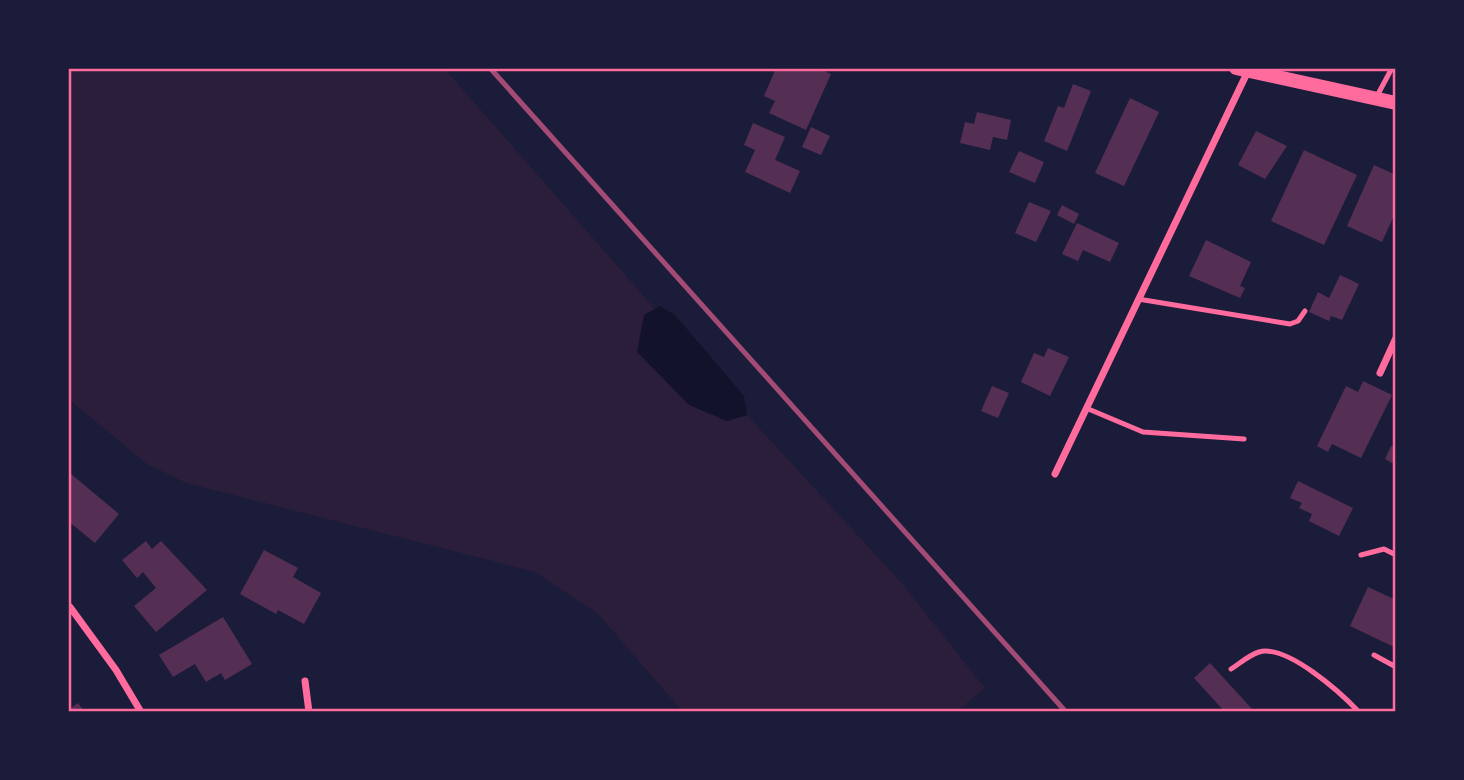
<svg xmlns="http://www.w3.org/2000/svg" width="1464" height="780" font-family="'Archivo Narrow',sans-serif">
  <rect width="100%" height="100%" fill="#1b1b3a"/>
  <path fill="#2a1e3b" d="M68 68H444L655 309 644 315 726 421 747 415 899 580 985 688 956 712H683L598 614 535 572 186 483 147 464 68 399Z"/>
  <path fill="#12122b" d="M660 306 675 315 744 396 747 415 727 421 689 405 637 352 644 315Z"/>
  <g fill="#542f53">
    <path d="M776 68H817L831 74 806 130 769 113 775 101 764 96Z"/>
    <path d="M1073 84 1091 91 1067 151 1044 141 1058 106 1064 108Z"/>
    <path d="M1130 98 1159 112 1124 186 1095 173Z"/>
    <path d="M977 112 1011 120 1007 140 993 137 990 150 960 143 965 122 974 124Z"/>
    <path d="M753 123 785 137 775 160 800 171 790 193 745 172 755 150 744 145Z"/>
    <path d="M811 127 830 136 821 155 802 147Z"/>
    <path d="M1256 131 1287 146 1265 179 1238 165Z"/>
    <path d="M1304 150 1357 175 1324 245 1271 221Z"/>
    <path d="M1019 151 1044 162 1035 183 1009 172Z"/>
    <path d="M1374 165 1396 175V211L1382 242 1347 226Z"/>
    <path d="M1029 202 1051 211 1036 242 1015 233Z"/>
    <path d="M1062 205 1079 214 1074 224 1057 215Z"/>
    <path d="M1077 223 1119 243 1110 262 1083 250 1078 261 1062 254Z"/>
    <path d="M1206 240 1251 262 1240 286 1245 288 1240 298 1189 276Z"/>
    <path d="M1340 275 1359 284 1342 320 1331 316 1329 321 1309 312 1318 292 1329 298Z"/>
    <path d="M1048 348 1069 357 1050 396 1021 382 1034 353 1044 357Z"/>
    <path d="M1363 381 1392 395 1361 458 1332 444 1328 452 1317 446 1346 386 1358 392Z"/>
    <path d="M992 386 1009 393 998 418 981 411Z"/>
    <path d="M1391 446 1396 448V465L1385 459Z"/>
    <path d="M71 474 119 514 95 543 68 521Z"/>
    <path d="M1298 481 1353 508 1339 536 1309 521 1312 514 1299 508 1302 503 1290 498Z"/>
    <path d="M146 541 152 549 161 541 207 590 156 632 134 606 156 588 143 572 137 578 122 560Z"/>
    <path d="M264 550 298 568 293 577 321 593 304 624 278 610 276 614 240 594Z"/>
    <path d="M1368 587 1396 600V648L1350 626Z"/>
    <path d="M223 617 252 664 225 680 221 673 206 682 195 664 173 677 159 655Z"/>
    <path d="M1210 663 1252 709 1249 712H1225L1194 678Z"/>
    <path d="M78 703 85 712H68V710Z"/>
  </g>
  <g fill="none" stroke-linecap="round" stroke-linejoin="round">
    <g stroke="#ff6b9d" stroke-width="5">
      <path d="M1377 96 1392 68"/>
      <path d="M1138 299 1290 324 1298 321 1305 311"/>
      <path d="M1086 408 1143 432 1244 439"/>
      <path d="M1361 555 1384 549 1396 555"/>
      <path d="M1374 655 1396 667"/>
      <path d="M1231 669C1239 664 1249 655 1259 652 1287 644 1341 693 1359 712"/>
    </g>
    <g stroke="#ff6b9d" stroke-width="7">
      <path d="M1380 373 1396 338"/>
      <path d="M1055 474 1248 71"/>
      <path d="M70 607 116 670 141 712"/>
      <path d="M305 681 309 712"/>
    </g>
    <path stroke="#ff6b9d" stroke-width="14" d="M1236 68 1396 103"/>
    <path stroke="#a44b75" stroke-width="5" d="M490 68 1066 712"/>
  </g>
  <rect width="1464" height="780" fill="none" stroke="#1b1b3a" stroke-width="140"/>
  <rect x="70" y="70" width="1324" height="640" fill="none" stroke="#ff6b9d" stroke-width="2.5"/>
</svg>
